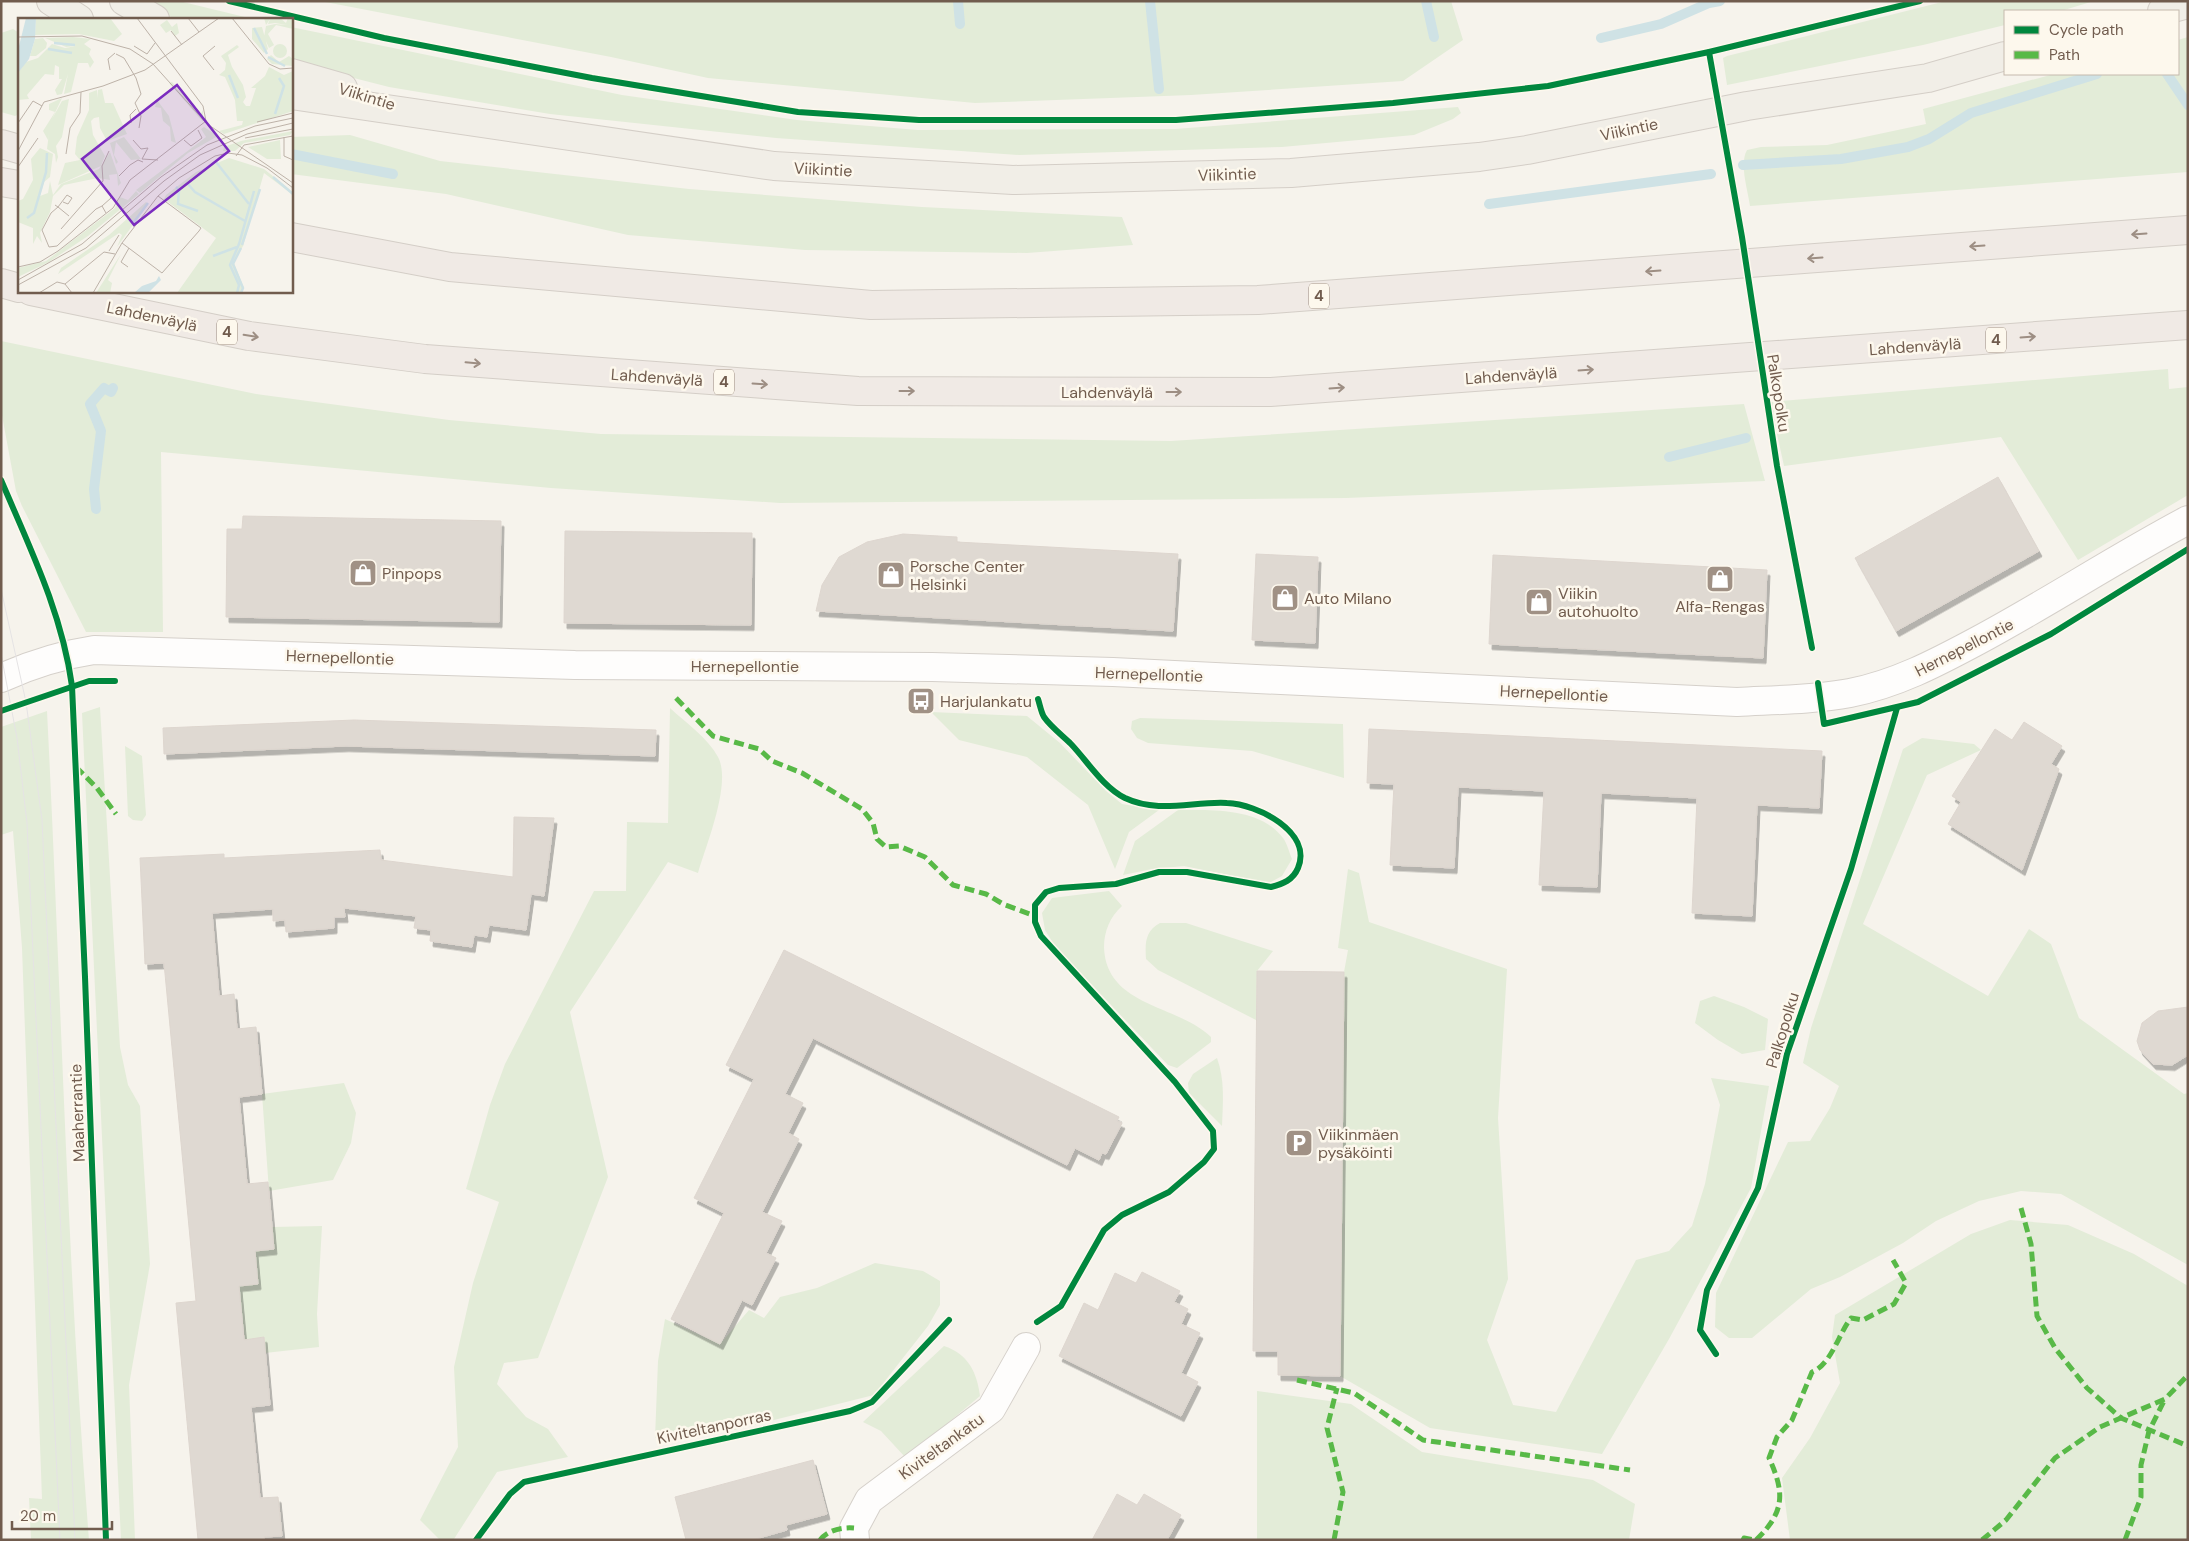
<svg xmlns="http://www.w3.org/2000/svg" width="2189" height="1541" font-family="'DM Sans',sans-serif">
  <defs>
    <filter id="shadow"><feDropShadow dx="3" dy="5.5" stdDeviation="0" flood-color="#0004"/></filter>
  </defs>
  <rect width="100%" height="100%" fill="#f6f3ec"/>
  <g fill="#e3ecd8">
    <path d="M140 1H179L253 19H175Z"/>
    <path d="M320 1H1451L1463 40 1403 81 1191 95 975 103 708 78 611 57Z"/>
    <path d="M1946 1H2094L2061 11H2005V25L1923 45 1727 85 1723 58 1727 56Z"/>
    <path d="M291 27 622 95 797 120 918 130 1175 129 1458 107 1461 113 1453 119 1414 135 1282 147 1019 155 776 138 550 114 389 87 291 62Z"/>
    <path d="M13 29 19 33V114L15 116 1 112V33Z"/>
    <path d="M2188 37V172L1750 206C1748 191 1739 164 1747 150L1761 147 1827 145 1926 124 1923 109 2054 74H2178V40Z"/>
    <path d="M350 135 440 161 689 189 922 207 1122 217 1133 245 1027 253 805 250 628 235 446 194 291 174V137Z"/>
    <path d="M1 341 256 394 449 420 601 434 1171 441 1744 404 1765 481 1346 498 780 503 551 488 161 452 163 632H86L22 506 16 491 1 410Z"/>
    <path d="M2168 369 2169 389 2188 387V495L2078 560 2001 437 1784 466 1770 402Z"/>
    <path d="M100 707 120 1047 128 1085 140 1106 150 1264 129 1385 135 1540H121L82 713Z"/>
    <path d="M670 708C686 723 708 738 718 757 732 783 706 845 698 873L668 862 570 1012 608 1177 538 1358 504 1363 497 1384 526 1417 548 1429 568 1457 497 1472 454 1539H439L420 1520 458 1447 454 1367 473 1283 499 1202 466 1189 490 1105 505 1064 594 891H626L627 822 668 823Z"/>
    <path d="M47 711C61 987 67 1264 89 1540H31L29 1498 42 1499 22 948 13 831 1 835V727Z"/>
    <path d="M931 712 1027 716 1060 743 1106 791 1122 804 1159 810 1129 832 1115 869 1088 805 1027 757 959 740Z"/>
    <path d="M1140 718 1343 724 1344 778 1252 751 1148 743 1137 738 1131 729 1132 721Z"/>
    <path d="M1922 738 1974 744 1981 750 1927 775 1863 924 1988 996 2029 929 2051 944 2079 1018 2184 1094 2188 1093V1265L2061 1194 2021 1191 1979 1201 1936 1221 1903 1243 1840 1277 1811 1289 1752 1338H1729L1715 1327 1716 1293 1788 1142 1810 1141 1830 1108 1839 1086 1803 1063 1811 1028 1903 749Z"/>
    <path d="M125 746 142 756 146 815 142 821 133 820 128 816Z"/>
    <path d="M1178 810C1211 810 1260 807 1283 838 1287 843 1289 852 1292 859L1282 876 1269 883 1184 866 1152 869 1123 875 1135 841Z"/>
    <path d="M1348 869 1359 873 1369 922 1507 969 1498 1118 1508 1279 1487 1340 1513 1405 1556 1412 1636 1260 1669 1251 1692 1226 1705 1184 1720 1105 1711 1078 1769 1086 1751 1188 1669 1339 1602 1454 1430 1428 1340 1376 1344 972 1348 950 1338 948Z"/>
    <path d="M1109 891 1122 906C1110 917 1104 931 1104 947 1106 1007 1177 1004 1211 1037V1042L1177 1068 1168 1065 1055 946 1045 930 1042 913 1052 898Z"/>
    <path d="M1160 923H1186L1273 951 1257 971 1256 1020 1158 970 1146 959C1145 943 1145 931 1160 923Z"/>
    <path d="M1714 996 1744 1007 1768 1019 1765 1050 1742 1054 1718 1040 1695 1023 1700 1001Z"/>
    <path d="M1217 1058C1225 1080 1223 1103 1222 1126L1189 1093 1188 1083 1193 1074Z"/>
    <path d="M344 1083 356 1113 351 1143 333 1180 269 1191 262 1094Z"/>
    <path d="M2010 1220 2068 1225 2134 1254 2188 1286V1540H1790L1782 1478 1810 1438 1840 1383 1832 1337 1835 1315 1971 1234Z"/>
    <path d="M322 1226 317 1314 319 1347 265 1353 263 1338 245 1340 241 1306 229 1287 258 1284 255 1251 274 1249 272 1227Z"/>
    <path d="M875 1263 923 1271 940 1281V1305L928 1326 874 1395 734 1430 655 1438 658 1361 665 1319 720 1344 749 1310 764 1318 780 1297 817 1288Z"/>
    <path d="M944 1346C968 1354 977 1372 980 1396L906 1458 881 1431 863 1422Z"/>
    <path d="M1257 1391 1351 1404 1422 1452 1593 1480 1635 1504 1629 1540H1257Z"/>
  </g>
  <g fill="none" stroke-linecap="round" stroke-linejoin="round">
    <g stroke="#cfe2e5" stroke-width="10">
      <path d="M958 1 960 24"/>
      <path d="M1150 1 1159 89"/>
      <path d="M1426 1 1434 37"/>
      <path d="M1601 38 1661 24 1709 3 1720 1"/>
      <path d="M2167 74 2188 105"/>
      <path d="M291 154 393 174"/>
      <path d="M1743 165 1841 159 1908 147 1929 139 1971 113 2097 74"/>
      <path d="M1489 204 1711 174"/>
      <path d="M1669 457 1746 438"/>
      <path d="M96 509 94 489 101 431 90 404 104 388 111 392 113 388"/>
    </g>
  </g>
  <g fill="#dfd9d2" stroke="#ded6cf" filter="url(#shadow)">
    <path d="M1998 477 2039 551 1896 631 1855 558Z"/>
    <path d="M243 516 501 521 499 622 226 617 227 529H242Z"/>
    <path d="M565 531 752 533 751 625 564 623Z"/>
    <path d="M903 534 957 537V542L1178 554 1173 631 816 611 822 585 839 557 867 542Z"/>
    <path d="M1256 554 1318 557 1315 643 1252 640Z"/>
    <path d="M1493 555 1767 570 1763 658 1489 644Z"/>
    <path d="M354 720 656 730 655 756 346 746 164 754 163 728Z"/>
    <path d="M2024 722 2062 746 2051 764 2059 769 2022 870 1948 824 1961 802 1952 796 1995 729 2012 740Z"/>
    <path d="M1369 729 1822 751 1819 808 1757 805 1752 916 1692 913 1697 798 1601 793 1597 887 1539 885 1544 791 1458 787 1454 868 1390 865 1394 784 1367 783Z"/>
    <path d="M514 817 554 818 544 896 531 894 526 930 489 925 487 937 474 935 472 947 430 941 431 930 414 928 416 916 344 908 345 917H334V928L286 932 285 920 273 921V909L212 913 219 996 234 994 237 1029 256 1027 262 1094 239 1097 247 1184 268 1182 274 1249 255 1251 258 1284 239 1286 244 1340 264 1337 270 1405 251 1407 260 1498 278 1497 282 1536 264 1537V1540H198L176 1303 196 1301 164 963 145 964 140 858 224 854V858L380 850 381 860 513 877Z"/>
    <path d="M784 950 1119 1117 1117 1121 1122 1123 1106 1154 1102 1153 1099 1160 1075 1148 1067 1165 813 1038 785 1094 803 1103 788 1133 799 1139 762 1212 782 1221 766 1253 776 1258 752 1305 742 1300 720 1344 671 1319 724 1213 694 1198 754 1079 726 1065Z"/>
    <path d="M1257 971 1344 972 1340 1376 1278 1375V1351H1253Z"/>
    <path d="M2188 1007V1055L2172 1065 2153 1064 2140 1050 2137 1041 2142 1023 2158 1011Z"/>
    <path d="M1142 1272 1180 1291 1174 1302 1188 1309 1181 1324 1200 1333 1181 1373 1198 1382 1181 1416 1059 1356 1084 1303 1098 1310 1115 1273 1136 1283Z"/>
    <path d="M813 1460 827 1514 786 1525 787 1530 752 1540H686L675 1497Z"/>
    <path d="M1117 1494 1137 1505 1144 1494 1181 1515 1167 1540H1092Z"/>
  </g>
  <g fill="none" stroke-linecap="round" stroke-linejoin="round">
    <defs>
      <g id="minor">
        <path d="M1 678C32 664 61 655 94 650L575 665 932 667 1113 672 1737 702C1774 700 1813 700 1850 693 1896 684 1936 663 1977 641 2048 603 2116 558 2188 520"/>
        <path d="M855 1540 854 1528 869 1500 991 1409 1026 1347"/>
      </g>
      <g id="major">
        <path d="M51 1 79 19"/>
        <path d="M124 1 155 19"/>
        <path d="M2162 11 2188 4"/>
        <path d="M291 73 343 88"/>
        <path d="M291 95 774 166 1013 180 1291 173 1479 157 1527 150 1747 106 1928 78 2005 56"/>
      </g>
      <g id="highway">
        <path d="M1 144 19 149"/>
        <path d="M1 182 19 185"/>
        <path d="M291 237 450 267 871 305 1258 300 2188 230"/>
        <path d="M1 283 19 288"/>
        <path d="M31 291 249 336 425 359 858 391 1270 392 2188 325"/>
      </g>
    </defs>
    <use href="#minor" stroke="#d5d0ca" stroke-width="30"/>
    <use href="#major" stroke="#d4cec7" stroke-width="30"/>
    <use href="#highway" stroke="#d4cec7" stroke-width="30"/>
    <use href="#minor" stroke="#fefdfc" stroke-width="28"/>
    <use href="#major" stroke="#f1eee7" stroke-width="28"/>
    <use href="#highway" stroke="#f0eae5" stroke-width="28"/>
    <g stroke="#e5e3e4" stroke-width="1">
      <path d="M1 589 26 702 42 820 75 1540"/>
      <path d="M1 654 17 738 27 823 60 1540"/>
    </g>
    <g stroke="#58b947" stroke-width="5" stroke-dasharray="10 5" stroke-linecap="butt">
      <path d="M676 698 713 736 759 749 772 761 802 773 862 809 873 823 877 839 886 847 899 846 925 857 953 885 986 894 1003 904 1035 916"/>
      <path d="M76 767 97 788 116 814"/>
      <path d="M2021 1208 2031 1244 2037 1316 2055 1348 2087 1388 2121 1418 2188 1446"/>
      <path d="M1297 1380 1354 1393 1423 1440 1630 1470"/>
      <path d="M820 1540C828 1530 842 1527 854 1528"/>
      <path d="M1334 1540 1343 1492 1327 1428 1337 1388"/>
      <path d="M1743 1540 1744 1538 1754 1540"/>
      <path d="M1756 1540C1785 1512 1785 1493 1769 1458L1777 1437 1792 1420 1812 1372C1831 1365 1839 1333 1851 1318L1863 1320 1894 1304 1906 1283 1893 1260"/>
      <path d="M1982 1540 2006 1520 2055 1458 2100 1427 2165 1399 2188 1375"/>
      <path d="M2125 1540 2141 1497V1465L2149 1431 2165 1399"/>
    </g>
    <defs>
      <g id="cycleway">
        <path d="M229 1 384 38 592 78 798 112 919 120H1176L1393 103 1548 86 1709 52 1920 1"/>
        <path d="M1709 52 1742 237 1777 466 1812 648"/>
        <path d="M1 480C30 548 62 613 72 686L85 977 106 1540"/>
        <path d="M1818 683 1824 724 1918 702 2051 634 2188 549"/>
        <path d="M1 711 89 681H115"/>
        <path d="M1037 1322 1061 1306 1104 1230 1122 1215 1169 1192 1204 1162 1214 1149 1213 1131 1175 1082 1041 936 1035 922V905L1046 892 1059 888 1116 884 1159 872H1187L1271 887C1283 884 1293 880 1298 868 1313 832 1257 804 1227 803 1193 801 1159 814 1125 798 1103 787 1088 762 1071 744 1063 736 1051 727 1044 717 1041 712 1040 705 1038 699"/>
        <path d="M1716 1354 1700 1330 1707 1290 1758 1188 1787 1054 1851 869 1897 708"/>
        <path d="M476 1540 510 1494 524 1482 850 1411 872 1402 949 1320"/>
      </g>
    </defs>
    <use href="#cycleway" stroke="#fdf8ed" stroke-width="9"/>
    <use href="#cycleway" stroke="#00873e" stroke-width="6"/>
  </g>
  <defs><path id="oneway-shaft" d="M-6 0H5M1.5-3L5.5 0L1.5 3" fill="none" stroke-width="1.6" stroke-linecap="round" stroke-linejoin="round" transform="scale(1.25)"/></defs>
  <g stroke="#9d8e83">
    <use href="#oneway-shaft" transform="translate(2139 234) rotate(176)"/>
    <use href="#oneway-shaft" transform="translate(1977 246) rotate(176)"/>
    <use href="#oneway-shaft" transform="translate(1815 258) rotate(176)"/>
    <use href="#oneway-shaft" transform="translate(1653 271) rotate(176)"/>
    <use href="#oneway-shaft" transform="translate(251 336) rotate(9)"/>
    <use href="#oneway-shaft" transform="translate(2028 337) rotate(-4)"/>
    <use href="#oneway-shaft" transform="translate(473 363) rotate(5)"/>
    <use href="#oneway-shaft" transform="translate(1586 370) rotate(-4)"/>
    <use href="#oneway-shaft" transform="translate(760 384) rotate(4)"/>
    <use href="#oneway-shaft" transform="translate(1337 388) rotate(-4)"/>
    <use href="#oneway-shaft" transform="translate(907 391)"/>
    <use href="#oneway-shaft" transform="translate(1174 392)"/>
  </g>
  <defs>
    <symbol id="shop-square" viewBox="-11 -11 22 22"><rect x="-9" y="-9" width="18" height="18" rx="4" fill="#a09185" stroke="#fdf8ed"/><path d="M-5-2.5h2.3a2.7 3.5 0 0 1 5.4 0H5L5.5 6h-11ZM-1.5-2.5h3a1.5 2.3 0 0 0-3 0Z" fill="#fff"/></symbol>
    <symbol id="bus-square" viewBox="-11 -11 22 22"><rect x="-9" y="-9" width="18" height="18" rx="4" fill="#a09185" stroke="#fdf8ed"/><path d="M-5-6H5V4H4V6H2V4H-2V6H-4V4H-5ZM-3.5-4V0h7V-4ZM-3.5 1.2v1.5H-2V1.2ZM2 1.2v1.5H3.5V1.2Z" fill="#fff"/></symbol>
    <symbol id="parking-square" viewBox="-11 -11 22 22"><rect x="-9" y="-9" width="18" height="18" rx="4" fill="#a09185" stroke="#fdf8ed"/><path d="M-3.5-5.5H1a3.5 3.5 0 0 1 0 7H-1V5.5H-3.5ZM-1-3.4V-.6H.8a1.4 1.4 0 0 0 0-2.8Z" fill="#fff"/></symbol>
  </defs>
  <g fill-rule="evenodd">
    <use href="#shop-square" x="347" y="557" width="32" height="32"/>
    <use href="#shop-square" x="875" y="559" width="32" height="32"/>
    <use href="#shop-square" x="1704" y="563" width="32" height="32"/>
    <use href="#shop-square" x="1269" y="582" width="32" height="32"/>
    <use href="#shop-square" x="1523" y="586" width="32" height="32"/>
    <use href="#bus-square" x="905" y="685" width="32" height="32"/>
    <use href="#parking-square" x="1283" y="1127" width="32" height="32"/>
  </g>
  <g text-anchor="middle" stroke-width="5" stroke-linejoin="round" paint-order="stroke">
    <g fill="#fdf8ed" stroke="#9b8b7e" stroke-width="1">
      <rect x="1309" y="283.5" width="20" height="25" rx="4"/>
      <rect x="217" y="319.5" width="20" height="25" rx="4"/>
      <rect x="1986" y="327.5" width="20" height="25" rx="4"/>
      <rect x="714" y="369.5" width="20" height="25" rx="4"/>
    </g>
    <g font-size="15" font-weight="bold" fill="#715c4e">
      <text x="1319" y="301">4</text>
      <text x="227" y="337">4</text>
      <text x="1996" y="345">4</text>
      <text x="724" y="387">4</text>
    </g>
    <g font-size="16" fill="#715c4e" stroke="#fdf8ed">
      <text transform="translate(367 96) rotate(17)" y="6">Viikintie</text>
      <text transform="translate(1629 129) rotate(-12)" y="6">Viikintie</text>
      <text transform="translate(823 169) rotate(3)" y="6">Viikintie</text>
      <text transform="translate(1227 174) rotate(-2)" y="6">Viikintie</text>
      <text transform="translate(152 316) rotate(12)" y="6">Lahdenväylä</text>
      <text transform="translate(1915 346) rotate(-4)" y="6">Lahdenväylä</text>
      <text transform="translate(1511 375) rotate(-4)" y="6">Lahdenväylä</text>
      <text transform="translate(657 377) rotate(4)" y="6">Lahdenväylä</text>
      <text x="1107" y="398">Lahdenväylä</text>
      <text transform="translate(1779 393) rotate(81)" y="6">Palkopolku</text>
      <text transform="translate(1964 647) rotate(-27)" y="6">Hernepellontie</text>
      <text transform="translate(340 657) rotate(2)" y="6">Hernepellontie</text>
      <text x="745" y="672">Hernepellontie</text>
      <text transform="translate(1149 674) rotate(2)" y="6">Hernepellontie</text>
      <text transform="translate(1554 693) rotate(3)" y="6">Hernepellontie</text>
      <text transform="translate(1782 1030) rotate(-73)" y="6">Palkopolku</text>
      <text transform="translate(77 1113) rotate(-92)" y="6">Maaherrantie</text>
      <text transform="translate(714 1426) rotate(-12)" y="6">Kiviteltanporras</text>
      <text transform="translate(941 1446) rotate(-36)" y="6">Kiviteltankatu</text>
    </g>
    <g font-size="16" fill="#715c4e" stroke="#fdf8ed" text-anchor="start">
      <text x="910" y="572">Porsche Center<tspan x="910" dy="18">Helsinki</tspan></text>
      <text x="382" y="579">Pinpops</text>
      <text x="1558" y="599">Viikin<tspan x="1558" dy="18">autohuolto</tspan></text>
      <text x="1304" y="604">Auto Milano</text>
      <text x="1720" y="612" text-anchor="middle">Alfa-Rengas</text>
      <text x="940" y="707">Harjulankatu</text>
      <text x="1318" y="1140">Viikinmäen<tspan x="1318" dy="18">pysäköinti</tspan></text>
    </g>
  </g>
  <g transform="translate(18 18)">
    <rect width="275" height="275" fill="#f6f3ec"/>
    <path d="M18 0H92L104 16 96 23 61 16 17 17ZM246 0H262L268 5 270 0H275V11L258 7 250 16 256 27 251 30 246 19 248 8 257 6 269 7 257 5 250 6 252 1 248 7ZM149 2 154 9 159 5 161 15 157 18 153 12 148 15 142 7ZM244 9 250 31 246 35 234 21V10ZM55 19 73 21 66 26 73 31 71 36 76 44 72 50 70 45H60L53 74 46 76 50 56 44 76 39 77 37 72 44 61H41V49L37 47 36 57 27 56 9 77 11 81 0 82V55L8 44 20 40 34 26 47 30 58 28 48 29 27 20ZM25 20 29 25 28 30 18 38H12L17 21ZM255 33a7 7 0 1 1 14 0a7 7 0 1 1-14 0ZM219 27 221 29 210 37 214 49 225 67 228 79 225 84 228 88H232L238 70H233L247 58 251 49 266 57 275 53V93L206 116 201 113 224 107 225 103H219L217 82 207 59 201 57 207 52 208 45 203 38ZM253 37 261 44 271 38 275 41V48L254 46 249 41ZM154 64 182 97 185 92V104L151 65ZM84 71 87 85H95L109 116 89 123 82 110 81 99 76 100 73 103 75 117 87 138 83 148 40 167 47 145 62 142 57 136 59 119 71 92V75L79 72V80L80 72ZM44 80 34 101 44 83 51 81 44 119 38 128 40 139 38 145 37 136 29 131 31 115 30 122 25 113 37 94 31 92V86ZM139 82 151 98 158 125 153 123 152 109 145 103 143 90 137 89ZM186 109 200 118 170 135 122 175 118 172 188 119 183 111ZM275 113 272 117 226 125 217 133H205L206 129 223 123ZM106 119 123 141 113 142 98 124 96 137 100 144 98 146 92 125ZM262 122 263 141H249L230 129ZM22 130 35 136 32 159 26 164 22 178 30 175 32 163 35 177 43 166 81 151 92 134 103 165 100 168 99 156 91 157 92 162 80 160 46 167 35 178 32 194 22 215 24 225 19 218 15 226V210L0 204V183L5 181 15 162 13 141ZM211 140 246 151 271 171 275 177 246 155 225 228 216 245 226 270 223 275H159L198 220 146 181 148 177 178 154ZM118 173 121 176 70 218 31 244 0 259V250L28 243 97 190 102 179 110 182ZM128 184 130 186 99 229 104 217 101 215 40 256 43 250 91 217ZM103 236 90 262 94 265 92 275H78Z" fill="#e3ecd8"/>
    <path d="M8 0H18L17 21 11 41 0 55V32ZM141 258 143 262 130 275H116L124 268 138 263Z" fill="#cfe2e5"/>
    <path fill="none" stroke="#cfe2e5" stroke-width="2.5" d="M236 10 249 36M36 25 57 27M30 31 54 35M250 39 267 48M211 57 220 80M257 96 266 68 261 60M198 144 231 186M255 159 275 176M169 165 177 174 227 203M158 169 161 172 160 186 180 193M9 200 16 195 28 154 29 135M111 202 116 204 130 185M221 226 236 173M224 227 242 171M195 238 219 229M219 275 221 267 212 247 221 226M223 275 225 270 215 246 223 230"/>
    <path fill="none" stroke="#bdb2a8" stroke-width="1" d="M170 0 181 14M214 0 251 46 262 51 275 50M153 13 164 27M0 19 64 18 112 31 135 46 188 105 275 165M116 28 129 36 137 25M98 36 106 40 118 60 123 76 117 85 123 98 121 110M92 52 90 41 97 35M196 52 185 38 197 28M239 104 275 95M0 105 15 83 24 88M113 105 112 97 118 91M266 119V138L275 142M227 120 275 111M115 122 123 131 130 130 124 141 140 142M166 122 173 128 184 120 180 112M0 133 26 84 85 68 127 52 201 0M48 136 52 110 62 95 63 74M218 138 226 127 275 118M0 149 20 120M101 158 112 147 120 142 125 144M37 187 40 189 49 177 54 180 50 186 45 184M84 188 93 180 92 175M51 198 40 189 33 195 24 212 31 229 39 228 78 191 84 188 88 195M43 211 85 163 84 148 91 133M104 225 144 255 181 213 183 210 140 178M91 233 101 217M0 249 22 244 40 233 95 190 112 162 188 103 185 88 119 0M110 249 103 244 111 230M0 262 64 226 143 159 189 127 237 108 275 100M0 267 68 230 146 163 182 137 229 116 275 105M21 275 39 264 47 266M54 275 47 266 86 234 97 236M75 275 104 225 140 178 161 160 197 138 210 135 224 137 249 150 275 170"/>
    <path fill="#7b2cbf" fill-opacity="0.15" stroke="#7b2cbf" stroke-width="2.5" d="M159 67 211 133 116 207 64 141Z"/>
    <rect width="275" height="275" fill="none" stroke="#715c4e" stroke-width="2.5"/>
  </g>
  <rect width="2189" height="1541" fill="none" stroke="#715c4e" stroke-width="5"/>
  <rect x="2004" y="10" width="175" height="65" fill="#fdf8ed" stroke="#c5baad"/>
  <rect x="2014" y="26" width="25" height="8" fill="#00873e" stroke="#c5baad"/>
  <text x="2049" y="35" font-size="15" fill="#715c4e">Cycle path</text>
  <rect x="2014" y="51" width="25" height="8" fill="#58b947" stroke="#c5baad"/>
  <text x="2049" y="60" font-size="15" fill="#715c4e">Path</text>
  <path d="M12 1521v8h100v-8" fill="none" stroke="#715c4e" stroke-width="2.5"/>
  <text x="20" y="1521" font-size="15" fill="#715c4e" stroke="#fdf8ed" stroke-width="4" paint-order="stroke">20 m</text>
</svg>
